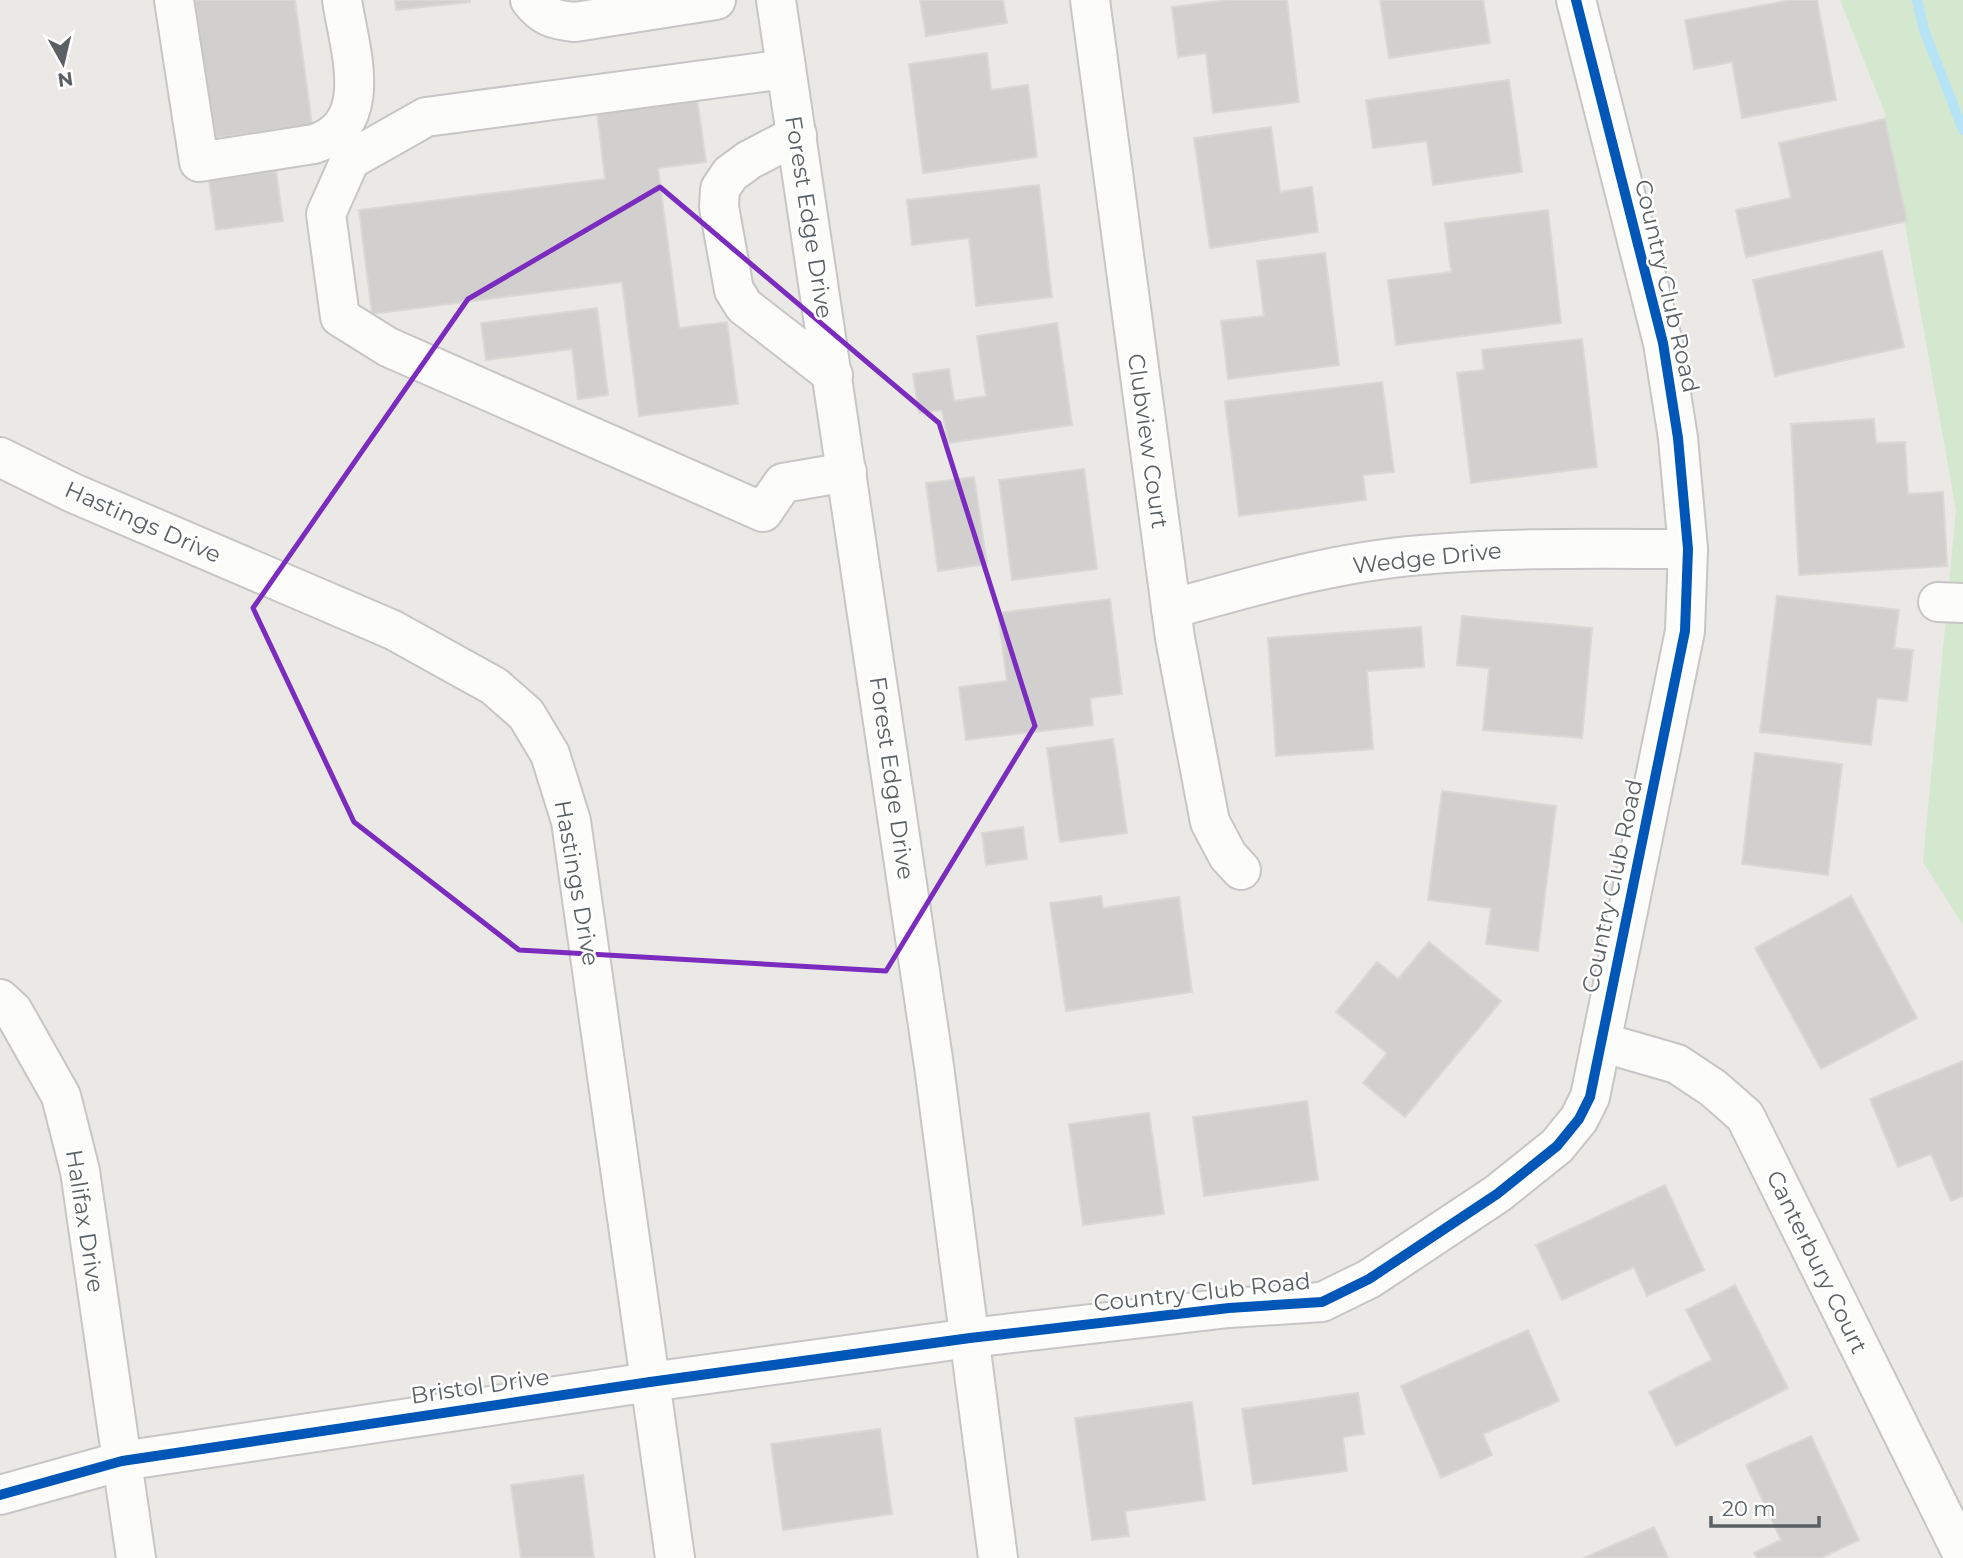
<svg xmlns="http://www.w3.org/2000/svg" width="1963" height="1558" font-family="Montserrat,sans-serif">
  <rect width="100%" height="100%" fill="#ebe9e5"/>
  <path fill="#d4e8cf" d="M1840 0H1963V925L1923 862 1956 510 1885 113Z"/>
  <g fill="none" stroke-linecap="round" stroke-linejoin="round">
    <path stroke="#b7e3f7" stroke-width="10" d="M1917 0 1924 30 1963 130"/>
  </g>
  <g fill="#d2d0ce" stroke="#dad8d4" stroke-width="2">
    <path d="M195 0H295L312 125 213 138Z"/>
    <path d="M395 0H470V2L396 10Z"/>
    <path d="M920 0H1003L1007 23 926 36Z"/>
    <path d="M1228 0H1287L1299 102 1213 113 1206 53 1178 57 1172 7Z"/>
    <path d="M1380 0H1483L1490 43 1389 58Z"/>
    <path d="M1790 0H1817L1836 100 1742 118 1732 62 1694 69 1685 20Z"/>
    <path d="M987 53 991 90 1028 85 1037 157 923 173 909 64Z"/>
    <path d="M1509 80 1522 172 1433 185 1427 141 1373 148 1366 100Z"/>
    <path d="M697 99 706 162 658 168 679 328 727 322 738 404 639 416 622 282 372 314 359 210 605 179 597 112Z"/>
    <path d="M1885 119 1907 221 1746 257 1736 210 1791 198 1779 143Z"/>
    <path d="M1271 127 1280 192 1312 187 1318 232 1210 248 1194 138Z"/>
    <path d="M276 171 283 221 216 230 209 180Z"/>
    <path d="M1039 185 1052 297 976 306 969 238 912 245 907 200Z"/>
    <path d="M1548 210 1561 323 1396 345 1388 280 1451 272 1445 223Z"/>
    <path d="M1882 251 1904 347 1775 376 1753 280Z"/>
    <path d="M1325 253 1339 365 1228 379 1221 321 1264 316 1257 261Z"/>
    <path d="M597 308 608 395 578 399 572 349 486 360 481 323Z"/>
    <path d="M1057 323 1072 425 948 443 942 410 919 413 913 374 949 369 954 401 986 396 977 336Z"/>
    <path d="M1582 339 1597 467 1471 483 1457 373 1484 370 1482 350Z"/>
    <path d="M1382 382 1394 472 1363 475 1366 500 1239 516 1225 401Z"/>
    <path d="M1874 419 1876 443 1905 442 1908 494 1943 492 1947 566 1799 575 1791 424Z"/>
    <path d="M1084 469 1097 569 1012 580 999 480Z"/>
    <path d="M974 477 987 564 938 571 926 483Z"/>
    <path d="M1777 596 1899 610 1894 648 1913 650 1907 701 1877 698 1871 745 1760 732Z"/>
    <path d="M1110 599 1122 694 1090 698 1093 725 966 740 959 687 1007 681 998 613Z"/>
    <path d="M1462 616 1592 628 1582 738 1483 730 1489 668 1457 665Z"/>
    <path d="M1421 627 1424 667 1367 671 1373 749 1276 756 1268 638Z"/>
    <path d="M1113 739 1127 833 1060 842 1047 748Z"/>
    <path d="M1755 753 1842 764 1828 875 1742 864Z"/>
    <path d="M1442 791 1556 806 1538 951 1486 944 1491 908 1428 900Z"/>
    <path d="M1023 827 1027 859 986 865 982 833Z"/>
    <path d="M1101 896 1103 908 1179 897 1192 992 1066 1011 1050 903Z"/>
    <path d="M1851 896 1917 1018 1821 1069 1755 948Z"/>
    <path d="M1429 942 1501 1001 1405 1117 1363 1083 1387 1053 1336 1012 1377 962 1398 979Z"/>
    <path d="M1963 1061V1196L1951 1201 1931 1154 1898 1167 1870 1099Z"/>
    <path d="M1307 1101 1318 1180 1204 1196 1193 1117Z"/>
    <path d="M1149 1113 1164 1214 1083 1225 1069 1124Z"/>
    <path d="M1665 1185 1704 1270 1647 1296 1634 1267 1562 1300 1536 1245Z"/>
    <path d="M1735 1285 1788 1388 1676 1446 1649 1392 1712 1360 1686 1310Z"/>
    <path d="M1528 1330 1559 1401 1483 1434 1492 1455 1441 1478 1401 1386Z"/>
    <path d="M1358 1393 1364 1434 1343 1437 1347 1471 1253 1484 1242 1409Z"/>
    <path d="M1192 1402 1205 1500 1125 1511 1129 1536 1092 1540 1075 1418Z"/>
    <path d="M880 1429 892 1514 783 1530 771 1444Z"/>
    <path d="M1811 1436 1859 1540 1821 1558H1757L1754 1553 1781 1540 1746 1465Z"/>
    <path d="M583 1475 594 1558H521L511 1485Z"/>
    <path d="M1654 1527 1668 1558H1584Z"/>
  </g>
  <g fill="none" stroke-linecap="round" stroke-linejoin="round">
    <defs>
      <g id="minor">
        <path d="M174 0 199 162 314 144C377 124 349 48 342 0"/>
        <path d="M530 0C543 17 554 20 575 22L716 0"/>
        <path d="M776 0 934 1066 998 1558"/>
        <path d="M1090 0 1175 638 1210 822 1228 856 1241 870"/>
        <path d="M786 69 426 117 350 160 326 214 340 317 388 347 763 512 783 483 847 472"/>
        <path d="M797 135 749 160 730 174 720 189 719 207 734 290 744 306 833 375"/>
        <path d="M0 457 73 493 393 630 494 686 526 714 550 754 571 821 675 1558"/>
        <path d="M1938 602 1963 603"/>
        <path d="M1171 609C1253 586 1335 562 1421 555 1510 547 1599 549 1688 549"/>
        <path d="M0 999 13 1011 61 1096 80 1171 136 1558"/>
        <path d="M1601 1042 1677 1064 1713 1088 1745 1116 1963 1555"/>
        <path d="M0 1495 122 1461 650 1382 970 1338 1229 1308 1322 1302 1369 1279 1497 1194 1557 1146 1579 1119 1590 1097 1685 631 1688 549 1678 438 1663 343 1576 0"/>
      </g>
    </defs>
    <use href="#minor" stroke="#c6c6c6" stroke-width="42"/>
    <use href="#minor" stroke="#fcfcfb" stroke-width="38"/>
    <defs>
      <path id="cycleway" d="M0 1495 122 1461 650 1382 970 1338 1229 1308 1322 1302 1369 1279 1497 1194 1557 1146 1579 1119 1590 1097 1685 631 1688 549 1678 438 1663 343 1576 0"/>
    </defs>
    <use href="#cycleway" stroke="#fff" stroke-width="15"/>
    <use href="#cycleway" stroke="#0057b8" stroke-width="10"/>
  </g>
  <path fill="none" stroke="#7b2cbf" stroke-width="5" stroke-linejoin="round" d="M660 187 939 423 1035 726 886 971 519 950 354 822 253 608 468 299Z"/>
  <g text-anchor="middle" stroke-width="5" stroke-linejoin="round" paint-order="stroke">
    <g font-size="23" fill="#5a6064" stroke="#fff">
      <text transform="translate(809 217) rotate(81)" y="8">Forest Edge Drive</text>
      <text transform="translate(1667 286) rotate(77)" y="8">Country Club Road</text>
      <text transform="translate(1148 441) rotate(82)" y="8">Clubview Court</text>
      <text transform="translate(143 522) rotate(24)" y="8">Hastings Drive</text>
      <text transform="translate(1427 558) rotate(-6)" y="8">Wedge Drive</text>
      <text transform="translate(892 778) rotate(82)" y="8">Forest Edge Drive</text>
      <text transform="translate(577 883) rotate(80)" y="8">Hastings Drive</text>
      <text transform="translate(1612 886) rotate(-78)" y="8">Country Club Road</text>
      <text transform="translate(85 1221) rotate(81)" y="8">Halifax Drive</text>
      <text transform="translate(1817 1262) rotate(64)" y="8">Canterbury Court</text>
      <text transform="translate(1202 1292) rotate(-6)" y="8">Country Club Road</text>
      <text transform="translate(480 1386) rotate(-8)" y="8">Bristol Drive</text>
    </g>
  </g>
  <g transform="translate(63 63) rotate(172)" stroke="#ffffff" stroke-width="5" paint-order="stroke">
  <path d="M0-5L12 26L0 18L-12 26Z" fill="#5a6064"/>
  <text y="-10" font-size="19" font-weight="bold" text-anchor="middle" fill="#5a6064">N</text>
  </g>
  <path d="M1711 1516v10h108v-10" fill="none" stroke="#5a6064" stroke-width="3.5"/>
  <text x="1722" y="1516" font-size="21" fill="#5a6064" stroke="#ffffff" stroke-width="5" paint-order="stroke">20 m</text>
</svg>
